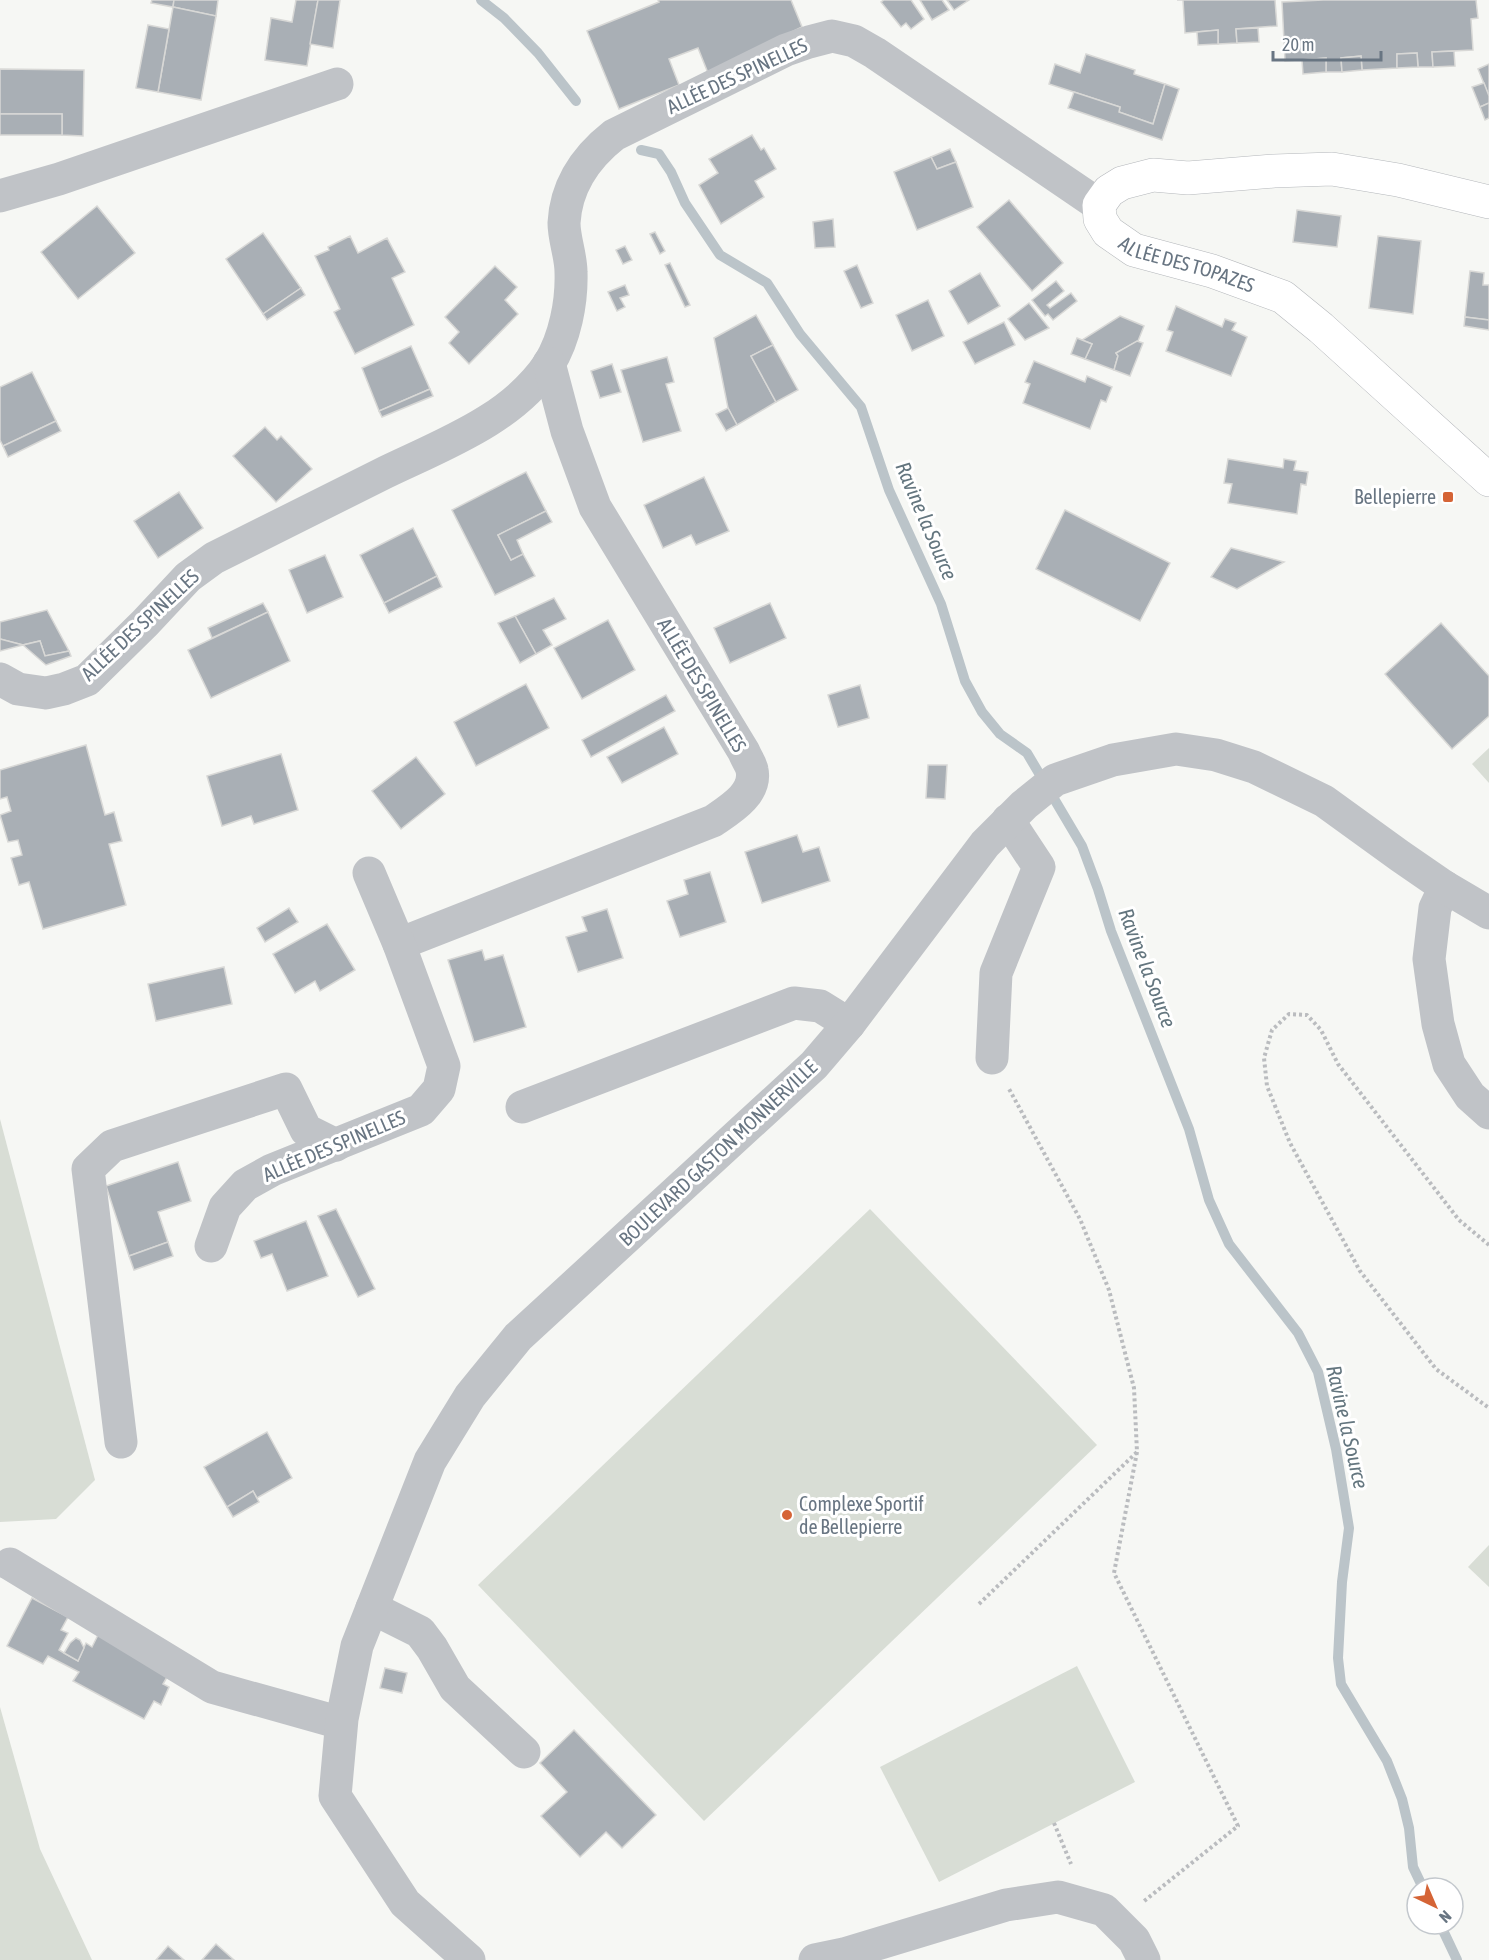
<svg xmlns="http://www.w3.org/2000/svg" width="1489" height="1960" font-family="'Asap Condensed',sans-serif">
  <rect width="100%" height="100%" fill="#f6f7f4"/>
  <g fill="#d8ddd5">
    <path d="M1489 748V783L1472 764Z"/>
    <path d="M0 1119 95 1480 56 1519 0 1522Z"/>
    <path d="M870 1209 1097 1445 704 1821 478 1585Z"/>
    <path d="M1489 1545V1587L1468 1567Z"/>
    <path d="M1077 1666 1135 1782 939 1882 880 1767Z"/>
    <path d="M0 1707 40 1849 92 1960H0Z"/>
  </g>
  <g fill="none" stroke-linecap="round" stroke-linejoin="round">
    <g stroke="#bbc4c9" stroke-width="10">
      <path d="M481 0 504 18 538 53 576 101"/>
      <path d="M641 150 659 154 671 172 685 203 720 255 767 283 800 334 861 407 889 490 941 604 965 681 982 712 1000 734 1027 753 1082 846 1098 889 1111 931 1189 1129 1209 1200 1229 1244 1298 1333 1318 1372 1336 1449 1349 1528 1342 1582 1338 1658 1341 1684 1387 1761 1402 1799 1409 1828 1413 1867 1423 1888"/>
      <path d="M1440 1924 1457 1960"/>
    </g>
  </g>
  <g fill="#a9afb5" stroke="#d8d8d6" stroke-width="1.5">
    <path d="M152 0H174L173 7 151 3Z"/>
    <path d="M174 0H218L216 16 173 7Z"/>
    <path d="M296 0H318L307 66 265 60 271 18 292 22Z"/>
    <path d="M318 0H340L333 48 310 44Z"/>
    <path d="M658 0H791L802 27 708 73 698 48 669 59 679 85 619 109 587 31 659 2Z"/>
    <path d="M884 0H911L924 19 911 29 906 23 901 27 881 2Z"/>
    <path d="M920 0H942L949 10 932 20Z"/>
    <path d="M947 0H969L954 10Z"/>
    <path d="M1177 0H1275L1277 26 1236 29 1237 43 1218 44V30L1185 33 1183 0Z"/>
    <path d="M1323 0H1476L1478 18 1471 19 1473 50 1432 52 1433 67H1418L1417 53 1397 54V68L1362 70 1361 56 1341 58 1342 72H1326V58L1285 61 1282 2Z"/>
    <path d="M173 7 216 16 201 100 158 92Z"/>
    <path d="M148 25 169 29 158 92 136 88Z"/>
    <path d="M1258 28 1259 42 1237 43 1236 29Z"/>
    <path d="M1218 30V44L1198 45 1197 32Z"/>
    <path d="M1454 51 1455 66 1433 67 1432 52Z"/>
    <path d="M1417 53 1418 67 1397 68V54Z"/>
    <path d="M1086 54 1135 70 1134 74 1165 84 1153 124 1119 112 1120 107 1049 84 1055 64 1080 73Z"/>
    <path d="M1361 56 1362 70 1342 72 1341 58Z"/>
    <path d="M1326 58V72L1303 74 1302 60Z"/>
    <path d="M1489 64V96L1478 69Z"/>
    <path d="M0 69 84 70 83 136 62 135V114H0Z"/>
    <path d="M1484 83 1489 96V103L1480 107 1472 87Z"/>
    <path d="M1165 84 1179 89 1162 140 1068 108 1074 92 1120 107 1119 112 1153 124Z"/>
    <path d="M1489 103V118L1485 120 1480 107Z"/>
    <rect x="0" y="114" width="62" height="21"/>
    <path d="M752 135 761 150 764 148 776 169 755 181 764 197 721 224 699 185 718 173 709 159Z"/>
    <path d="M950 149 956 162 937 169 931 157Z"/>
    <path d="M931 157 937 169 956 162 973 207 917 230 894 172Z"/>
    <path d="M1009 200 1063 263 1032 291 977 227Z"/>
    <path d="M97 206 135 253 78 299 41 252Z"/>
    <path d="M1297 210 1341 216 1337 247 1293 242Z"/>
    <path d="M833 219 835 247 815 248 813 222Z"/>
    <path d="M655 232 665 251 660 254 650 234Z"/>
    <path d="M263 233 301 288 263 314 226 259Z"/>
    <path d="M350 236 358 253 387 238 405 272 392 278 414 325 355 354 334 312 340 309 315 256 329 250 328 247Z"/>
    <path d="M1378 236 1421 241 1413 314 1369 308Z"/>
    <path d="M625 246 632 260 623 264 616 250Z"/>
    <path d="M670 263 690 305 685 307 665 265Z"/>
    <path d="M857 265 873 303 861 308 844 271Z"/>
    <path d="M495 266 517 287 505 300 518 314 469 364 449 343 459 332 445 317Z"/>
    <path d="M1470 271 1484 273 1483 285H1489V320L1465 317Z"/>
    <path d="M980 273 1000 306 968 324 949 291Z"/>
    <path d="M1056 281 1064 291 1047 305 1050 308 1071 293 1077 301 1053 320 1048 314 1045 316 1032 300Z"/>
    <path d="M625 285 629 295 620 298 625 307 617 311 608 292Z"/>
    <path d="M301 288 305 295 267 320 263 314Z"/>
    <path d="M928 300 944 336 912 351 896 315Z"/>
    <path d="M1029 303 1049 328 1025 340 1008 319Z"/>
    <path d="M1176 306 1222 327 1225 319 1236 323 1232 330 1247 337 1231 376 1166 351 1173 332 1167 330Z"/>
    <path d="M756 315 773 345 751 356 776 402 737 425 728 408 714 338Z"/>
    <path d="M1120 316 1144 326 1138 341 1116 353 1118 356 1114 370 1085 359 1092 344 1082 340Z"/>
    <path d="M1465 317 1489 320V330L1464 326Z"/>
    <path d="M1004 322 1015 345 975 364 963 342Z"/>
    <path d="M1077 338 1092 344 1085 359 1071 354Z"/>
    <path d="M1137 341 1143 343 1130 376 1114 370 1118 356 1116 353Z"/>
    <path d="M773 345 798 390 776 402 751 356Z"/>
    <path d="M411 346 430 389 379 411 362 368Z"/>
    <path d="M667 357 674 382 666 384 681 431 643 442 621 370Z"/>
    <path d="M1034 361 1085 382 1087 376 1112 387 1106 402 1101 400 1090 429 1023 403 1030 384 1025 382Z"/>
    <path d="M612 364 621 392 600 398 591 371Z"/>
    <path d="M32 372 56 421 3 446 0 440V387Z"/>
    <path d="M430 389 433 396 382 417 379 411Z"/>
    <path d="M728 408 737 425 726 431 716 414Z"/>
    <path d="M56 421 61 431 8 457 3 446Z"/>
    <path d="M265 427 277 440 281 436 312 469 276 502 233 456Z"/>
    <path d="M1228 459 1283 468 1284 459 1296 461 1294 470 1308 472 1306 485 1301 484 1297 514 1228 503 1232 484 1224 483Z"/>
    <path d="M526 472 546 511 498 535 511 560 523 554 535 576 495 595 452 510Z"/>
    <path d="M704 477 729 531 696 545 691 535 663 548 644 505Z"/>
    <path d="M179 492 203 528 158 558 134 521Z"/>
    <path d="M1065 510 1170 563 1140 621 1036 569Z"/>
    <path d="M546 511 552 522 517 540 523 554 511 560 498 535Z"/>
    <path d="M413 528 437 576 384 603 360 555Z"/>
    <path d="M1231 548 1284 562 1237 589 1211 577Z"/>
    <path d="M325 555 343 597 307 613 289 570Z"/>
    <path d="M437 576 442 587 389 613 384 603Z"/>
    <path d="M554 598 566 619 543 630 552 645 536 654 515 616Z"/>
    <path d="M263 603 268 612 212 638 208 628Z"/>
    <path d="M770 603 786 638 730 663 714 628Z"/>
    <path d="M47 610 69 651 45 656 40 641 23 645 0 639V622Z"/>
    <path d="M268 612 290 661 211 698 188 650Z"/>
    <path d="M515 616 536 654 520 663 498 623Z"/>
    <path d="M608 620 635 670 582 699 554 648Z"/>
    <path d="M1441 623 1489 676V716L1452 749 1385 674Z"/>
    <path d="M0 639 23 645 0 651Z"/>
    <path d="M40 641 45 656 69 651 71 656 46 665 23 645Z"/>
    <path d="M526 684 549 728 476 766 454 722Z"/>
    <path d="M860 685 869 718 838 727 828 695Z"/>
    <path d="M666 695 675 711 591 757 582 740Z"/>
    <path d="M664 727 678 754 622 783 607 757Z"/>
    <path d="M86 745 105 815 114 812 122 841 109 844 126 905 43 929 29 882 19 885 11 858 22 855 18 840 8 842 0 815 11 811 7 797 0 799V770Z"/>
    <path d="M281 754 298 810 254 824 251 816 222 826 207 776Z"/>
    <path d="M416 757 445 794 401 829 372 791Z"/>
    <path d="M928 765H947L945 799 926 798Z"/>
    <path d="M797 835 803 852 819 847 830 881 762 903 745 852Z"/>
    <path d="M710 872 726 922 680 937 667 901 688 894 684 880Z"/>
    <path d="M289 908 298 922 265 942 257 928Z"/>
    <path d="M607 909 623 958 578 972 566 937 587 931 582 917Z"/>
    <path d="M327 924 355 970 320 991 315 981 295 993 273 954Z"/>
    <path d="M482 950 485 960 503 955 526 1027 474 1042 448 960Z"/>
    <path d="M224 967 232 1004 156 1021 148 984Z"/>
    <path d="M178 1162 191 1201 158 1212 168 1242 129 1256 106 1186Z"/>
    <path d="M336 1209 375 1289 358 1297 318 1216Z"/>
    <path d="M306 1221 328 1276 287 1291 272 1254 261 1258 254 1241Z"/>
    <path d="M168 1242 173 1256 134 1270 129 1256Z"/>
    <path d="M267 1432 292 1478 257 1498 253 1491 227 1507 204 1467Z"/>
    <path d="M253 1491 259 1502 233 1517 227 1507Z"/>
    <path d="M32 1598 68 1617 61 1630 68 1633 59 1650 64 1653 78 1661 86 1643 92 1647 99 1633 170 1672 163 1684 169 1687 161 1705 154 1701 144 1719 73 1681 79 1672 48 1656 43 1664 7 1646Z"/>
    <path d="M76 1638 80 1640 84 1648 78 1661 64 1653 70 1643Z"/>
    <path d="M385 1668 407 1673 402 1693 380 1688Z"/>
    <path d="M574 1730 656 1815 622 1848 606 1832 580 1857 541 1816 567 1792 540 1763Z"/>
    <path d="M216 1944 234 1960H202Z"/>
    <path d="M168 1946 184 1960H156Z"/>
  </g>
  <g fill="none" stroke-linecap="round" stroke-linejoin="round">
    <defs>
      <g id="major">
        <path id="s1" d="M1489 202 1398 180 1332 169 1274 171 1188 178 1153 175 1122 183 1109 191 1099 205 1100 219 1108 232 1134 250 1212 271 1283 297 1321 328 1489 480"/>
      </g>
    </defs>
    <use href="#major" stroke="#b4b7bb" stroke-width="34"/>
    <g stroke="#babcbf" stroke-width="4" stroke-dasharray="3 3" stroke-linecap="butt">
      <path d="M1489 1245 1459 1220 1338 1064 1321 1030 1307 1015 1289 1014 1272 1030 1264 1058 1267 1086 1290 1143 1360 1271 1436 1369 1489 1408"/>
      <path d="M1137 1452 1114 1573 1238 1826 1143 1902"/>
      <path d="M979 1604 1137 1452 1134 1388 1109 1290 1080 1219 1008 1087"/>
      <path d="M1054 1823 1071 1864"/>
    </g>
    <g stroke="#c0c3c7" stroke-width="33">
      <path d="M0 196 59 179 337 84"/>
      <path d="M0 679 18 689 46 693 64 689 87 680 145 623 188 577 214 558C269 530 325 503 380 475 439 446 511 421 549 364 565 338 572 302 571 272 571 256 564 239 564 223 566 185 586 157 614 135L786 50 809 42 832 36 854 41 875 53 1099 205"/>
      <path d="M1445 887 1435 908 1429 959 1438 1024 1449 1064 1470 1096 1489 1113"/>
      <path d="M399 944 713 821C729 810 757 794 752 770 751 764 746 758 744 752L595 507 567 431 549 363"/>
      <path d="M992 1058 996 973 1039 867 1008 820"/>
      <path d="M522 1107 794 1003 820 1006 849 1024"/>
      <path d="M211 1246 225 1207 245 1185 272 1170 421 1110 439 1089 444 1066 399 944 369 873"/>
      <path d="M121 1442 88 1169 112 1146 286 1089 306 1130 336 1145"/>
      <path d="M10 1564 212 1687 341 1723"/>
      <path d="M372 1608 420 1632 432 1648 455 1688 524 1752"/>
      <path d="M469 1960 405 1903 335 1796 342 1719 357 1646 430 1461 470 1396 518 1337 814 1065 849 1024 985 844 1024 805 1055 780 1113 760 1176 749 1216 755 1254 767 1324 801 1400 856 1445 887 1489 913"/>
      <path d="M815 1960 844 1954 1006 1905 1058 1897 1104 1910 1134 1940 1144 1960"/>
    </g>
    <use href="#major" stroke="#fff" stroke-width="33"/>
  </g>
  <g fill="#d56436" stroke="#fff" stroke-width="2">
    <rect x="1442" y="491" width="12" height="12" rx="3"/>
    <circle cx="787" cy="1515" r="6"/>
  </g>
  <g text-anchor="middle" stroke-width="6" stroke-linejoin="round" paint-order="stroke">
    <g font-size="20" fill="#687582" stroke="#fff">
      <text transform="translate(737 76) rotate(-25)" y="7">ALLÉE DES SPINELLES</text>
      <text dy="7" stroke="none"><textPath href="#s1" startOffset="520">ALLÉE DES TOPAZES</textPath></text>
      <text transform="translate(140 625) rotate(-43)" y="7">ALLÉE DES SPINELLES</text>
      <text transform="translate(702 685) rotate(59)" y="7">ALLÉE DES SPINELLES</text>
      <text transform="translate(334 1146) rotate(-23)" y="7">ALLÉE DES SPINELLES</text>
      <text transform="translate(718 1153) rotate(-43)" y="7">BOULEVARD GASTON MONNERVILLE</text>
    </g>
    <g font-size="20" fill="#687582" stroke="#fff" text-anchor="end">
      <text x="1436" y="504">Bellepierre</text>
      <text x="799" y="1511" text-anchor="start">Complexe Sportif<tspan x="799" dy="23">de Bellepierre</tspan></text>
    </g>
    <g font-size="21" font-style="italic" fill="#64767f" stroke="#fff">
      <text transform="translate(926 521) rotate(67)" y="7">Ravine la Source</text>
      <text transform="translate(1147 968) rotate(69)" y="7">Ravine la Source</text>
      <text transform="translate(1347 1427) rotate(77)" y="7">Ravine la Source</text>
    </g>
  </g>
  <g transform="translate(1435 1906) rotate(136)"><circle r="28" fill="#ffffff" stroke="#c3c8cd" stroke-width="1.5"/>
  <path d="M0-4.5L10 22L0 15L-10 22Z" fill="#d56436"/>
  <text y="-9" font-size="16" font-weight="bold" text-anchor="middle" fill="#687582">N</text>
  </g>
  <path d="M1273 51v9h108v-9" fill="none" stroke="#687582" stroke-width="3"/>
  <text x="1282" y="51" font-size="18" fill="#687582" stroke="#ffffff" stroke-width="4.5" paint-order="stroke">20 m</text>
</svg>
